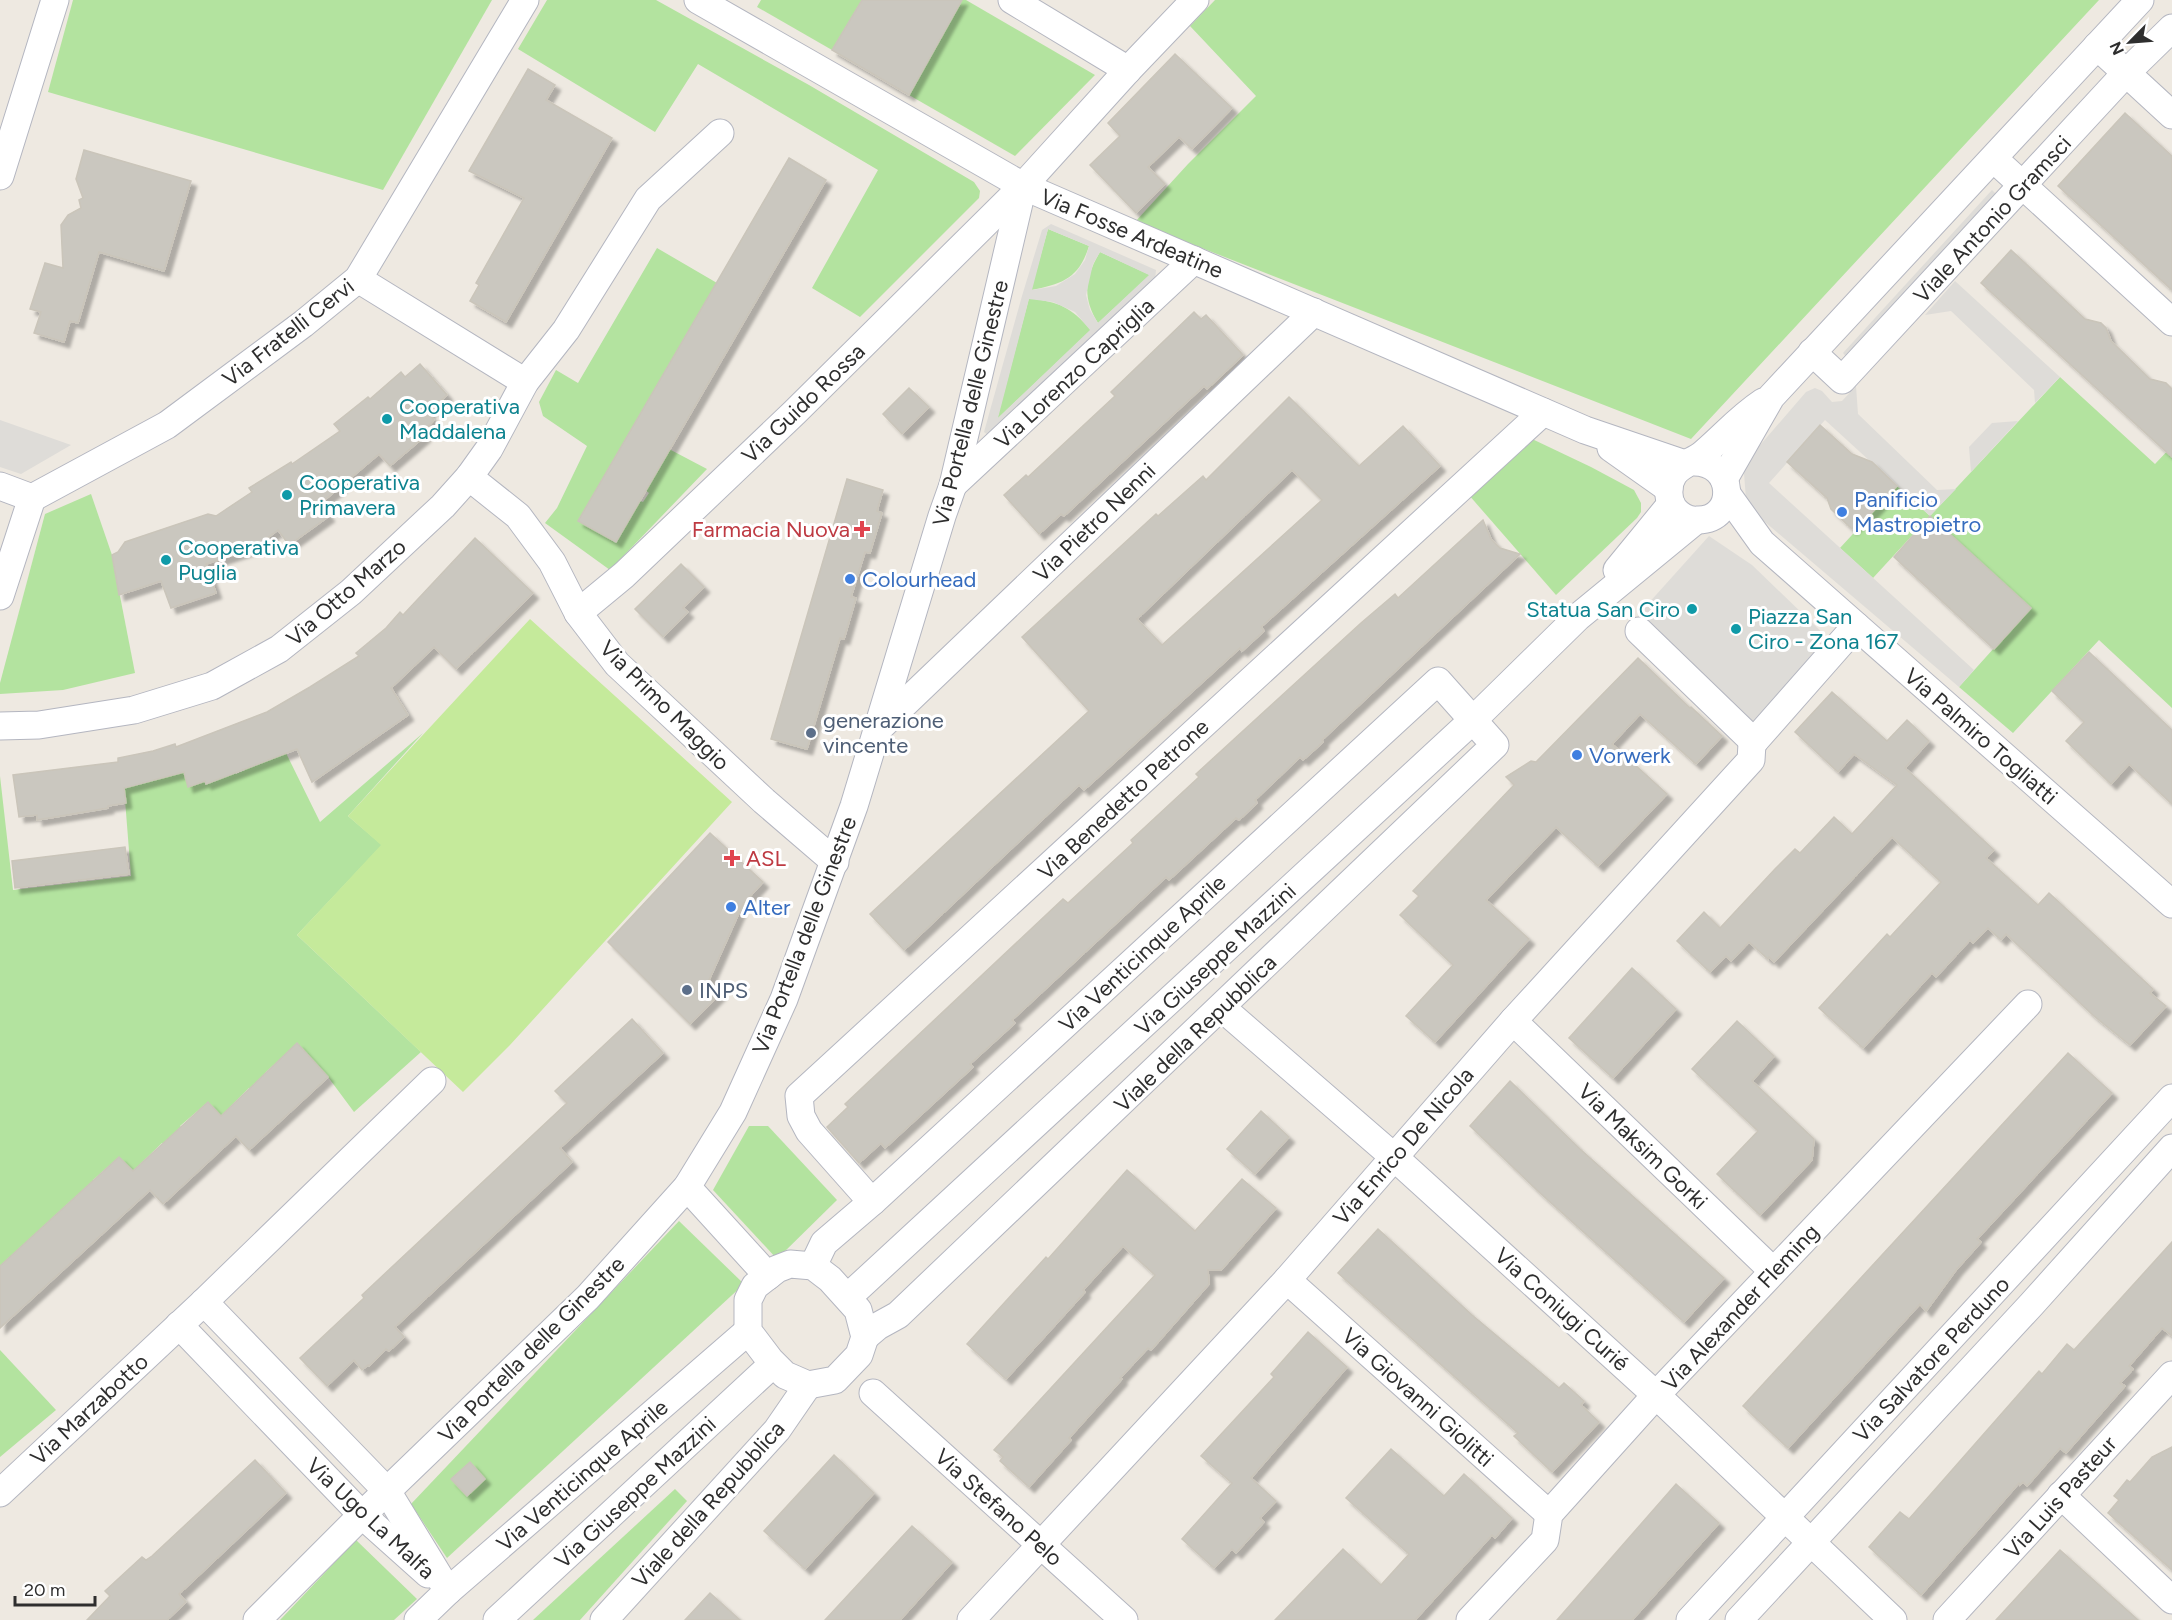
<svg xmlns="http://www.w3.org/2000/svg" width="2172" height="1620" font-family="Figtree,sans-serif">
  <defs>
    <filter id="shadow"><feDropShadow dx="5.5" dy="5.5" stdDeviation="1.5" flood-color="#0004"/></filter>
  </defs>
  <rect width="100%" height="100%" fill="#eee9e1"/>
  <g fill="#b3e39f">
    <path d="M73 0H492L383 190 48 92Z"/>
    <path d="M547 0H656L809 85 974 182 980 191 979 198 860 317 812 288 878 170 698 64 655 132 518 49Z"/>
    <path d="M761 0H862L832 50 757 7Z"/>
    <path d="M962 0H966L1095 75 1015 156 909 95Z"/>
    <path d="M1215 0H2099L1691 439 1135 222 1188 164 1256 96 1190 26Z"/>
    <path d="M1048 229 1089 246C1079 278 1063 284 1031 290Z"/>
    <path d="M657 248 717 283 579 521 616 542 640 501 643 502 649 493 645 490 669 449 707 469 610 570 545 523 557 508 587 446 543 416 539 402 556 370 578 383Z"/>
    <path d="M1100 252 1150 275 1098 323C1082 298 1085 277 1100 252Z"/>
    <path d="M1029 298C1061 303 1069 306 1091 330L997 419Z"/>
    <path d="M2060 377 2155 464 2172 446V708L2099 640 2013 733 1959 687 2030 608 1930 516 1873 578 1840 548 1897 486 1930 516Z"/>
    <path d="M1530 438 1591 467 1634 490 1641 503V512L1637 518 1556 595 1468 494Z"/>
    <path d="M91 494 112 555 135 673 63 690 0 694V683L45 514Z"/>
    <path d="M423 733 348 816 382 845 297 935 421 1052 354 1112 328 1077 297 1044 267 1071 251 1090 249 1088 221 1116 208 1102 180 1126 182 1128 164 1144 162 1143 133 1171 119 1157 93 1180 95 1183 75 1197 0 1266V776L13 890 131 876 124 787 184 772 188 787 235 770 236 774 245 770 244 766 256 765 285 751 320 822Z"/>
    <path d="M749 1126H768L837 1200 777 1259 713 1190Z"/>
    <path d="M679 1221 744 1284 447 1558 411 1504Z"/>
    <path d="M0 1350 56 1410 0 1457Z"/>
    <path d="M675 1489 687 1501 580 1620H533Z"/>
    <path d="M356 1540 417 1599 394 1620H280Z"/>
  </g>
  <path fill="#c5ea9b" d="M530 619 732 802 510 1045 463 1092 297 935 381 845 348 816Z"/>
  <g fill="#dedcd8" fill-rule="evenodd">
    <path d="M1992 190 1998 196 1849 360 1843 353Z"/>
    <path d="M1051 224 1156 270 1155 280 988 435 984 432 1022 296 1042 230ZM1048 229 1089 246 1085 260 1075 274 1056 286 1032 290ZM1100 252 1149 275 1098 323 1090 310 1086 295 1093 264ZM1029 299 1053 302 1075 312 1090 330 998 418Z"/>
    <path d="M1955 281 2060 377 2035 403 2034 390 1951 311 1925 315Z"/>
    <path d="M1856 386 1858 414 1937 490 1956 489 1930 516 1825 420 1769 483 1974 670 1959 687 1752 511 1746 499 1744 473 1749 458 1806 392 1815 388 1822 391 1832 402 1842 401Z"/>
    <path d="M0 420 71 445 21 474 0 467Z"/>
    <path d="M2018 421 1971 472 1969 447 1992 423Z"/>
    <path d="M1709 536 1752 565 1834 644 1755 728 1638 615Z"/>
  </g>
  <g fill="#cac7bf" stroke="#cac5ba" stroke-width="1.5" fill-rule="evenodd" filter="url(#shadow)">
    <path d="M862 0H962L909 95 832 50Z"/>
    <path d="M1175 54 1232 108 1192 149 1179 137 1148 167 1165 184 1136 213 1090 165 1120 136 1108 123Z"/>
    <path d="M528 69 555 85 546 100 612 138 506 322 470 301 479 285 476 283 524 198 469 171Z"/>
    <path d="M2125 113 2172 156V290L2058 186Z"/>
    <path d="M84 150 191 181 164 271 99 252 78 323 70 321 64 342 34 333 41 312 30 309 45 263 63 268 61 225 68 215 81 208 79 200 83 198 76 179Z"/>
    <path d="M789 158 826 180 616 542 578 521Z"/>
    <path d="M2011 250 2085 319 2101 323 2106 328 2111 341 2150 379 2166 383 2172 389V457L1981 283Z"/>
    <path d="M1194 312 1201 319 1206 315 1243 355 1207 389 1204 386 1064 516 1061 514 1039 534 1004 495 1026 475 1028 477 1115 396 1111 392Z"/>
    <path d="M420 364 447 395 428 413 434 420 423 432 425 436 390 466 379 454 320 504 329 516 289 545 278 530 254 548 206 564 216 593 171 608 161 581 119 595 112 555 118 552 125 542 208 514 216 516 252 492 249 488 291 462 292 464 340 431 334 424 368 397 370 399 401 372 405 377Z"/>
    <path d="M909 388 929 407 902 434 883 414Z"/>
    <path d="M1289 397 1359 466 1403 426 1440 466 1261 627 1264 631 1242 651 1240 648 1084 790 1079 785 904 950 870 914 1089 711 1022 637 1156 514 1158 516 1203 476 1206 480ZM1292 470 1322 500 1162 645 1137 619Z"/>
    <path d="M1820 425 1852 454 1872 462 1897 486 1861 524 1859 521 1852 529 1831 509 1827 498 1787 462Z"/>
    <path d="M847 479 883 490 877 511 882 513 870 553 865 552 851 597 856 598 844 639 840 638 807 749 771 739Z"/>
    <path d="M1930 516 2031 608 1994 649 1894 557Z"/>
    <path d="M1483 520 1491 539 1500 548 1520 554 1322 740 1323 742 1303 760 1300 757 1255 800 1257 803 1239 820 1236 818 1169 880 1166 877 1012 1020 1015 1023 970 1064 973 1067 885 1148 881 1143 859 1163 827 1127 848 1107 845 1104 1063 899 1068 903 1133 843 1131 840 1199 777 1196 774 1361 623 1395 594 1398 598Z"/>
    <path d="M475 538 533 593 456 669 434 647 391 688 408 715 312 782 297 749 206 784 205 781 188 787 184 772 124 788 126 803 108 806V808L37 820V815L19 817 13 775 118 762V758L153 751 175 744 176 747 267 712 310 687 359 656 356 653 386 628 400 612 403 615Z"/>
    <path d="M681 564 704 587 683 608 688 612 663 637 635 609Z"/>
    <path d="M2089 652 2172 730V804L2129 764 2111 784 2066 741 2084 722 2052 691Z"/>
    <path d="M1638 658 1690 708 1691 707 1722 736 1696 764 1640 714 1612 744 1667 794 1598 866 1556 827 1486 900 1529 939 1435 1042 1406 1016 1453 965 1400 915 1419 896 1413 891 1514 785 1506 777 1531 761 1536 762Z"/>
    <path d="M1832 692 1887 741 1907 720 1929 741 1905 768 1994 850 1986 858 2038 905 2049 893 2153 989 2150 993 2166 1006 2130 1045 2094 1016 2006 934 2001 940 1988 928 1973 943 1970 940 1936 977 1932 973 1863 1048 1819 1008 1887 934 1890 937 1941 882 1892 837 1774 962 1769 957 1768 959 1749 942 1731 961 1726 956 1710 972 1677 941 1704 912 1720 928 1775 869 1795 849 1800 853 1834 817 1852 834 1897 785 1854 754 1838 772 1795 732Z"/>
    <path d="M710 833 763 882 743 904 709 980 720 994 690 1024 608 942Z"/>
    <path d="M125 847 129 874 15 888 12 861Z"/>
    <path d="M1632 968 1676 1009 1613 1078 1569 1038Z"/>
    <path d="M632 1019 663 1053 560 1148 572 1162 395 1327 404 1337 389 1351 386 1349 369 1366 368 1365 362 1370 354 1360 327 1386 300 1358 364 1298 362 1295 567 1103 555 1091Z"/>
    <path d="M1737 1021 1774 1056 1752 1081 1814 1139 1812 1160 1760 1215 1717 1174 1758 1131 1692 1069Z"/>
    <path d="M297 1043 328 1077 249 1150 236 1136 163 1204 150 1190 0 1328V1266L119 1157 133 1171 208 1102 221 1116Z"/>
    <path d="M2068 1053 2112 1093 1977 1239 1981 1242 1956 1270 1926 1311 1920 1304 1788 1448 1743 1406Z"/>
    <path d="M1510 1081 1580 1149 1724 1278 1684 1322 1539 1192 1470 1126Z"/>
    <path d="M1261 1111 1289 1137 1255 1174 1227 1149Z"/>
    <path d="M1127 1170 1195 1231 1242 1179 1276 1208 1221 1270H1208L1209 1284 1151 1350 1148 1348 1120 1378 1122 1379 1069 1438 1071 1440 1029 1487 1000 1461 1003 1457 994 1450 1155 1275 1123 1246 1083 1290 1085 1292 1006 1379 967 1344 1046 1257 1048 1259Z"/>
    <path d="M1378 1229 1472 1315 1559 1388 1564 1383 1584 1401 1581 1405 1599 1422 1552 1472 1514 1436 1518 1433 1338 1273Z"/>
    <path d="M2172 1242V1336L2162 1328 2129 1366 2133 1369 2120 1383 2125 1386 2066 1453 2060 1448 2027 1486 2023 1482 2020 1485 2019 1483 1921 1595 1869 1547 1900 1512 1909 1519 2039 1371 2042 1374 2067 1344 2074 1350Z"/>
    <path d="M1308 1332 1347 1367 1251 1478 1276 1501 1260 1518 1264 1522 1236 1553 1232 1549 1214 1568 1182 1539 1232 1483 1201 1456 1274 1377 1271 1374Z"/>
    <path d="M2172 1447V1570L2108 1513 2119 1500 2114 1496 2127 1480 2130 1482 2152 1457Z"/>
    <path d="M1391 1449 1444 1496 1464 1474 1512 1518 1495 1538 1492 1535 1415 1620H1275L1343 1549 1381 1585 1409 1554 1346 1498Z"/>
    <path d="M834 1455 874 1493 805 1569 764 1531Z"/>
    <path d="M255 1460 286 1493 179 1594 186 1602 167 1620H87L110 1596 105 1591 142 1557 146 1560 152 1556Z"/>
    <path d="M470 1462 485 1479 467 1496 451 1479Z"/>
    <path d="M1676 1484 1719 1523 1632 1620H1557Z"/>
    <path d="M912 1526 952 1562 900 1620H825Z"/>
    <path d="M2060 1550 2138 1620H1996Z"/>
    <path d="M710 1593 740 1620H685Z"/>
  </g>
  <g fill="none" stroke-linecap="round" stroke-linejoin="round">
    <defs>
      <g id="minor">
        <path d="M698 0 1023 186 1585 430 1685 464"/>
        <path d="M1012 0 1128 70"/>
        <path d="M2097 46 2172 115"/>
        <path d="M1994 159 2172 322"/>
        <path d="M0 176 55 0"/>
        <path d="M358 279 525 382"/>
        <path d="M1812 352 1842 380 2126 73 2172 28"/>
        <path d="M1611 448 1669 489"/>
        <path d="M1693 462C1736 461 1738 520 1698 520 1689 521 1680 516 1674 509 1667 499 1667 484 1674 474 1681 464 1695 461 1704 453 1725 435 1739 418 1763 402"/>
        <path d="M469 477 518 516 552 562 578 613 617 664 764 801 835 862"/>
        <path d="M1724 479 1771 397 2140 0"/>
        <path d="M953 485 1194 260"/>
        <path d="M0 486 32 498 167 425 303 324 358 279 525 0"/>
        <path d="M1727 494 1762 543 2172 904"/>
        <path d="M1617 570 1671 504"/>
        <path d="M0 596 32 498"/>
        <path d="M578 613 624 575 795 412 1023 186 1128 70 1195 0"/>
        <path d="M1639 631 1754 742"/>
        <path d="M0 726 39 725 134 710 212 686 279 649 351 592 443 506 469 477 489 449 525 382 566 330 648 199 720 133"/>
        <path d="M877 730 1314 312"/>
        <path d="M1222 1008 1394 1157 1656 1395 1893 1620"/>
        <path d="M1513 1021 1773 1271"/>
        <path d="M687 1187 768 1276"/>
        <path d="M872 1202 809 1131 801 1116 799 1096 1543 412"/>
        <path d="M790 1264 813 1266 830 1279 858 1310 865 1337 859 1355 835 1380 808 1385 785 1375 770 1360 748 1331V1300L755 1286 777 1269Z"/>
        <path d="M813 1266 824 1243 872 1202 1438 681 1495 745 898 1315 878 1326 865 1337"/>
        <path d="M1287 1280 1549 1514"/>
        <path d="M848 1297 1473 720 1578 617 1695 521"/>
        <path d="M204 1302 387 1491 448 1591"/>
        <path d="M179 1325 362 1515 428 1574"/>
        <path d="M873 1393 1124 1620"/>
        <path d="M0 1493 204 1302 432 1081"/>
        <path d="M2061 1495 2172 1600"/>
        <path d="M257 1620 362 1515 588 1297 687 1187 733 1112 784 999 854 806 942 516 953 485 1023 186"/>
        <path d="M418 1620 448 1591 748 1331"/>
        <path d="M497 1620 773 1364"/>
        <path d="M604 1620 777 1430 808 1385"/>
        <path d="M971 1620 1287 1280 1513 1021 1751 760 1752 744 1856 626"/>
        <path d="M1470 1620 1545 1540 1549 1514 1656 1395 2028 1004"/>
        <path d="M1690 1620 2172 1098"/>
        <path d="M1739 1620 2031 1305 2172 1148"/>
        <path d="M1947 1620 2172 1375"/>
      </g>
    </defs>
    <use href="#minor" stroke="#b4b6c0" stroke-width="29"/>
    <use href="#minor" stroke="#fff" stroke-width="27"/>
  </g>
  <g fill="#0f9aa8" stroke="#fff" stroke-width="2">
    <circle cx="387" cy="419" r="6"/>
    <circle cx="287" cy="495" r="6"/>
    <circle cx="166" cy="560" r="6"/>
    <circle cx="1692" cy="609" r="6"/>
    <circle cx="1736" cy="629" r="6"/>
  </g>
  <g fill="#3f7fe0" stroke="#fff" stroke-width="2">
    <circle cx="1842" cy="512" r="6"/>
    <circle cx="850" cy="579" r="6"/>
    <circle cx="1577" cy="755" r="6"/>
    <circle cx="731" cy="907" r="6"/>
  </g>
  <g fill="#e0444e" stroke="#fff" stroke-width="2">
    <path d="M859 520h6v6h6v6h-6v6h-6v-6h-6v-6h6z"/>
    <path d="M729 849h6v6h6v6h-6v6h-6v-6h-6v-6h6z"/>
  </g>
  <g fill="#5c6f8a" stroke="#fff" stroke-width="2">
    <circle cx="811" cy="733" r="6"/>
    <circle cx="687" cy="990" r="6"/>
  </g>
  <g text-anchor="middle" stroke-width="6" stroke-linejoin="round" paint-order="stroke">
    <g font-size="22" fill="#2e2e2e" stroke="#fff">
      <text transform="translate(1992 219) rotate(-47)" y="8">Viale Antonio Gramsci</text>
      <text transform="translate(1132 233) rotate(23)" y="8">Via Fosse Ardeatine</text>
      <text transform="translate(288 332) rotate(-38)" y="8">Via Fratelli Cervi</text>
      <text transform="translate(1074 373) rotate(-43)" y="8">Via Lorenzo Capriglia</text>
      <text transform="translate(803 403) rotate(-44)" y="8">Via Guido Rossa</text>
      <text transform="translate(970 403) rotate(-76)" y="8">Via Portella delle Ginestre</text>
      <text transform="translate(1094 522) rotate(-44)" y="8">Via Pietro Nenni</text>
      <text transform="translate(346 592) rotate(-41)" y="8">Via Otto Marzo</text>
      <text transform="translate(665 705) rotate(45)" y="8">Via Primo Maggio</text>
      <text transform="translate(1981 736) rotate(41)" y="8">Via Palmiro Togliatti</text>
      <text transform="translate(1123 799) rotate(-43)" y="8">Via Benedetto Petrone</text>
      <text transform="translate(804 935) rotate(-69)" y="8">Via Portella delle Ginestre</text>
      <text transform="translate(1142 953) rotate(-43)" y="8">Via Venticinque Aprile</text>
      <text transform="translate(1215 959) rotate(-43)" y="8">Via Giuseppe Mazzini</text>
      <text transform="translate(1195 1033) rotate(-44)" y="8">Viale della Repubblica</text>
      <text transform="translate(1403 1146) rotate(-49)" y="8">Via Enrico De Nicola</text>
      <text transform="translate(1643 1146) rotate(44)" y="8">Via Maksim Gorki</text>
      <text transform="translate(1740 1307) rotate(-47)" y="8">Via Alexander Fleming</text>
      <text transform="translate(1562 1309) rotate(42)" y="8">Via Coniugi Curié</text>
      <text transform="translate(531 1349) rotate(-45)" y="8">Via Portella delle Ginestre</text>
      <text transform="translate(1931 1359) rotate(-47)" y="8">Via Salvatore Perduno</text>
      <text transform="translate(1418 1397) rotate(42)" y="8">Via Giovanni Giolitti</text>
      <text transform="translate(89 1409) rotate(-43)" y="8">Via Marzabotto</text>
      <text transform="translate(582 1475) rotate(-41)" y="8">Via Venticinque Aprile</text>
      <text transform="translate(635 1492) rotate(-43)" y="8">Via Giuseppe Mazzini</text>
      <text transform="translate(2060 1497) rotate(-48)" y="8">Via Luis Pasteur</text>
      <text transform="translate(708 1504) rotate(-48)" y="8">Viale della Repubblica</text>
      <text transform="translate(999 1507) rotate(42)" y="8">Via Stefano Pelo</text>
      <text transform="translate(371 1518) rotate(43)" y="8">Via Ugo La Malfa</text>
    </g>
    <g font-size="22" fill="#0d838f" stroke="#fff" text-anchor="start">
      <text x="399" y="414">Cooperativa<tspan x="399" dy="25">Maddalena</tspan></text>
      <text x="299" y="490">Cooperativa<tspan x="299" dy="25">Primavera</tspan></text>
      <text x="178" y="555">Cooperativa<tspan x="178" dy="25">Puglia</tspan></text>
      <text x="1680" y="617" text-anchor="end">Statua San Ciro</text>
      <text x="1748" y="624">Piazza San<tspan x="1748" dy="25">Ciro - Zona 167</tspan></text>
    </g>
    <g font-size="22" fill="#366cbe" stroke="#fff" text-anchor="start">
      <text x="1854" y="507">Panificio<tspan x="1854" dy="25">Mastropietro</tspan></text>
      <text x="862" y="587">Colourhead</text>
      <text x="1589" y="763">Vorwerk</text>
      <text x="743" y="915">Alter</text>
    </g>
    <g font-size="22" fill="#be3a42" stroke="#fff" text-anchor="end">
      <text x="850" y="537">Farmacia Nuova</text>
      <text x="746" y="866" text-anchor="start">ASL</text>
    </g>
    <g font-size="22" fill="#4e5e75" stroke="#fff" text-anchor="start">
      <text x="823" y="728">generazione<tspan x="823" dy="25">vincente</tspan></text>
      <text x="699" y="998">INPS</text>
    </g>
  </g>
  <g transform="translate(2130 42) rotate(245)" stroke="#ffffff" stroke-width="4.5" paint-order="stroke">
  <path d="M0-4.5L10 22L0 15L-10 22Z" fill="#2e2e2e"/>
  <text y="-9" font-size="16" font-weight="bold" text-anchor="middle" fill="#2e2e2e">N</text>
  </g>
  <path d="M15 1596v9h80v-9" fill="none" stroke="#2e2e2e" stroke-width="3"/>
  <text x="24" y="1596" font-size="18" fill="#2e2e2e" stroke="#ffffff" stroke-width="4.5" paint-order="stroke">20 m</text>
</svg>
